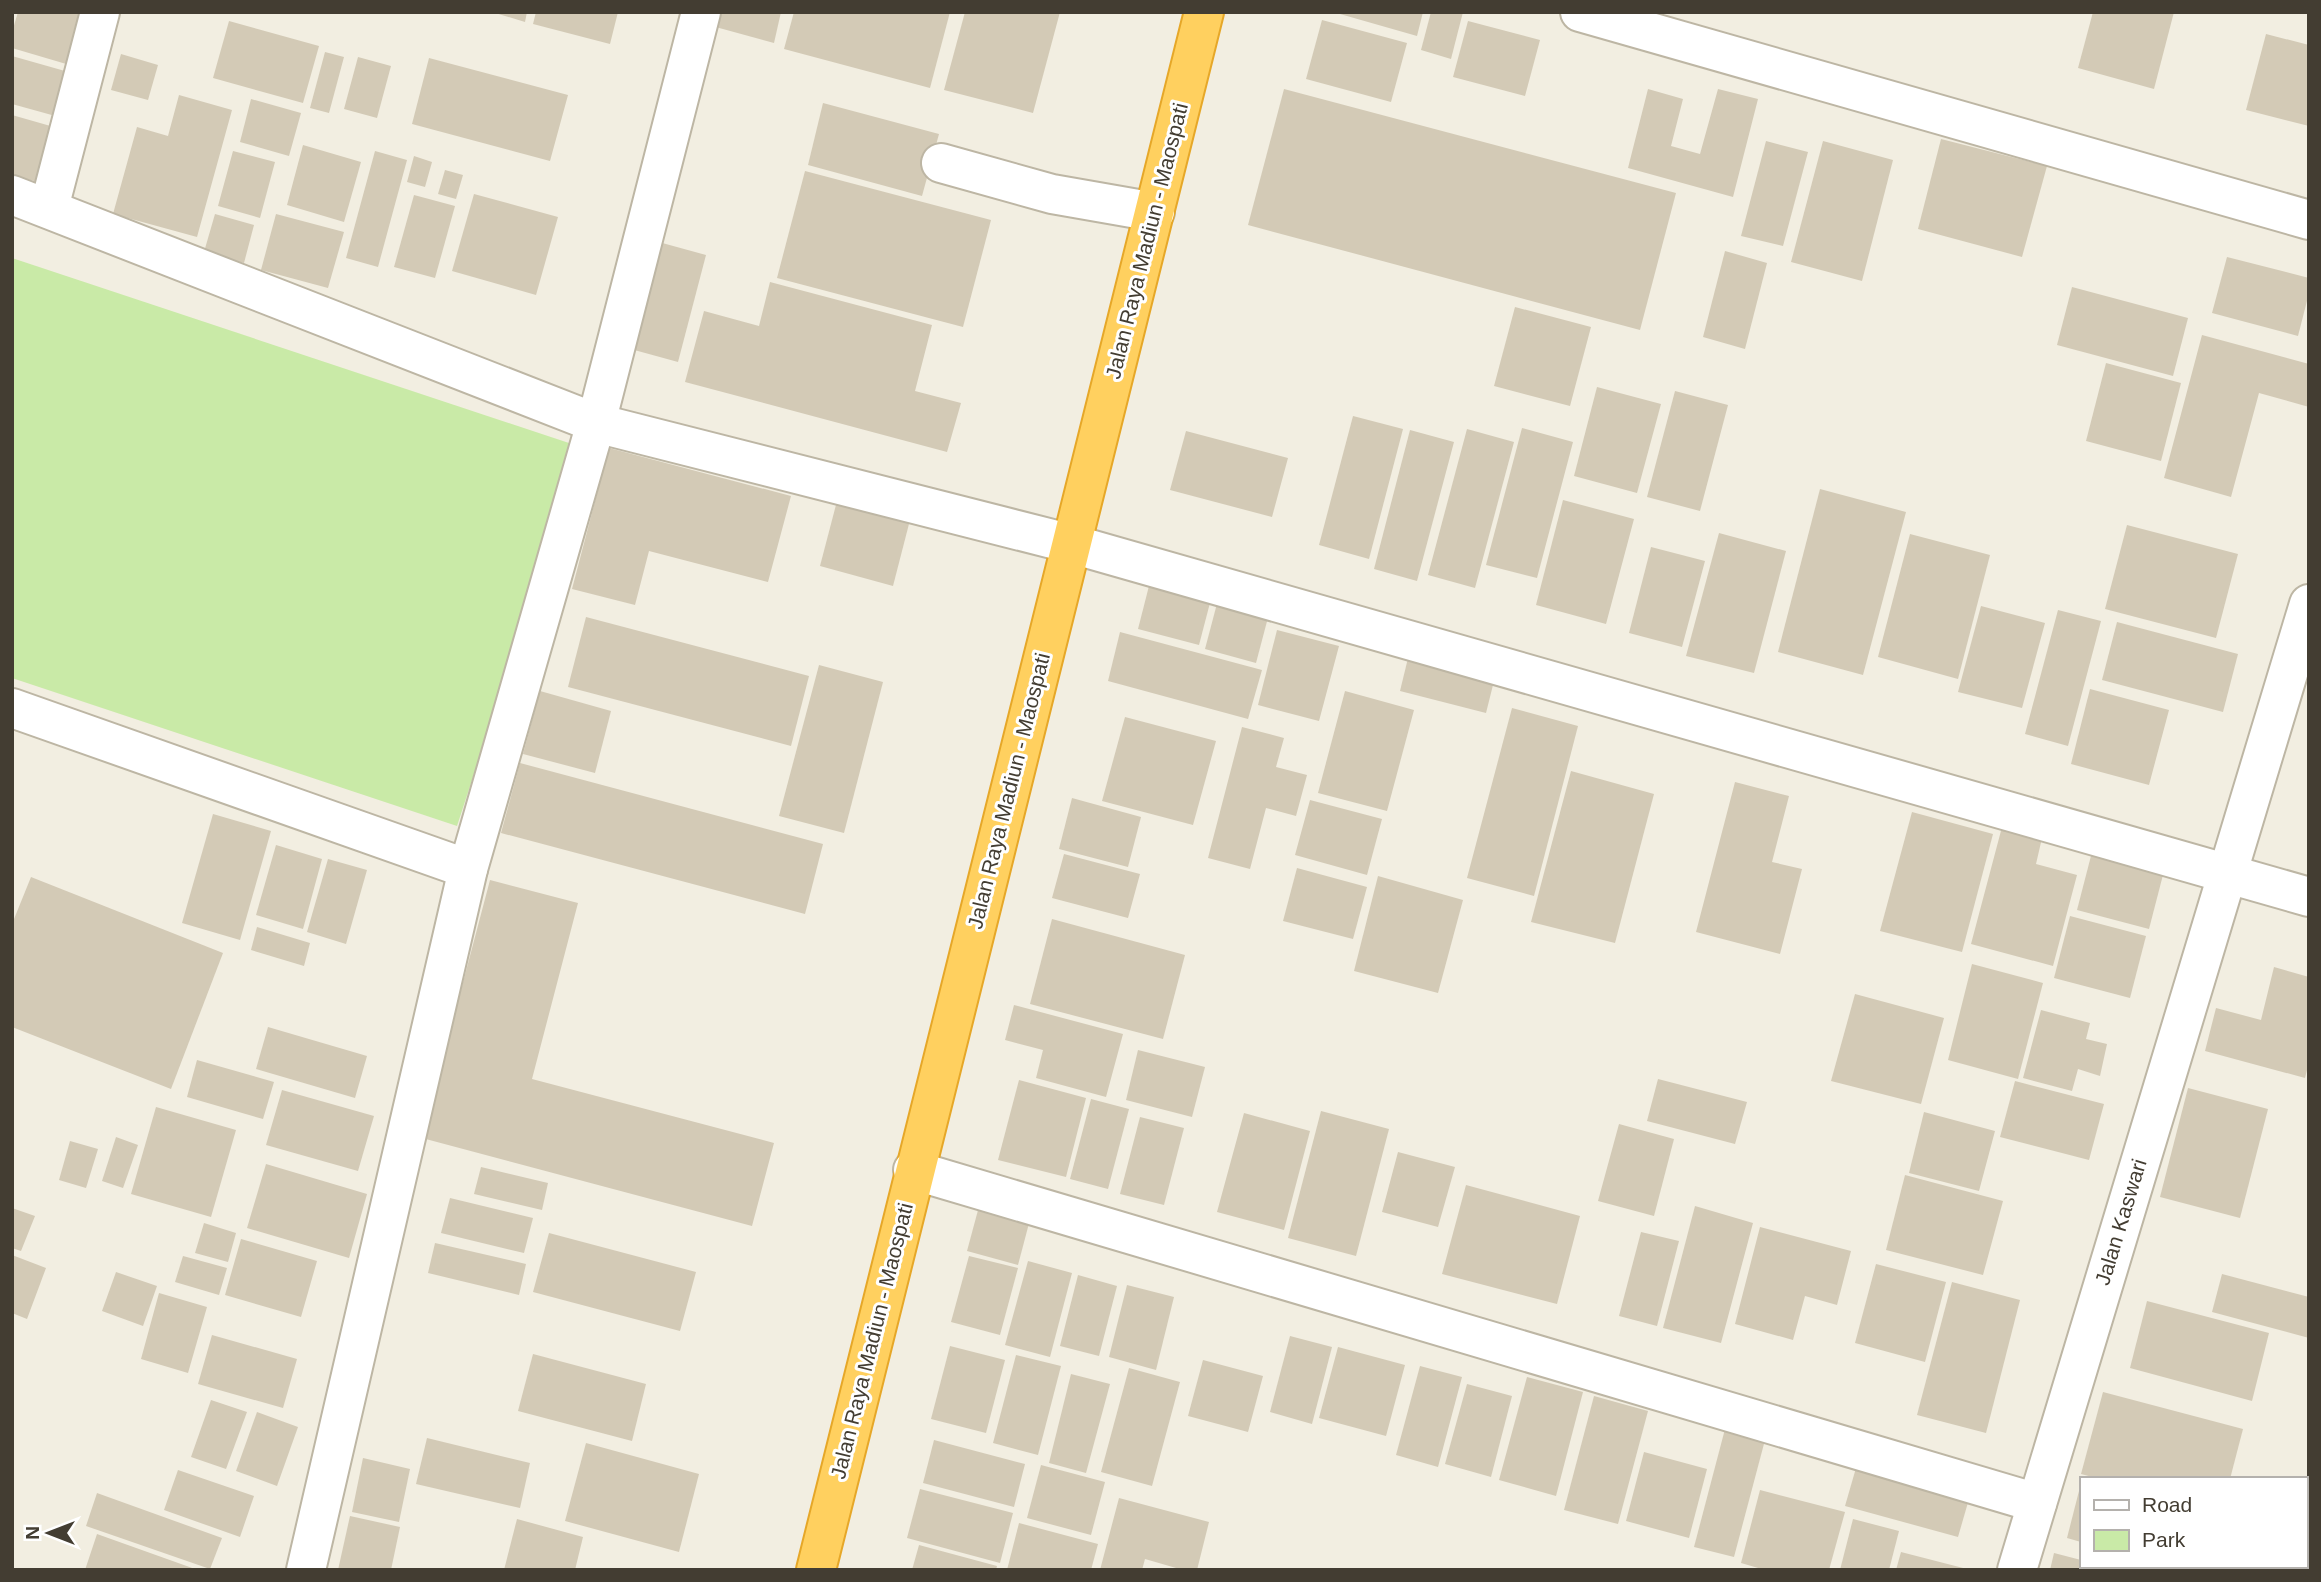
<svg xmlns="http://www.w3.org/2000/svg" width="2321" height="1582" font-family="Helvetica,sans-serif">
  <rect width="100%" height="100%" fill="#f2eee1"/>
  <path fill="#c9eaa7" d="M12 258 581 447 457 826 12 678Z"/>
  <g fill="#d3cab6">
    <path d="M18 12H76L88 15 73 66 12 48V32Z"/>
    <path d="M492 12H527L525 22Z"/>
    <path d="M536 12H618L610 44 533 24Z"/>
    <path d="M715 12H781L774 43 712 26Z"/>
    <path d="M794 12H950L930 88 784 49Z"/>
    <path d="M965 12H1060L1033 113 944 90Z"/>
    <path d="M1333 12H1423L1417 36Z"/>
    <path d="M1431 12H1463L1451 59 1421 50Z"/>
    <path d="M2093 12H2174L2154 89 2078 68Z"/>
    <path d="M1322 20 1407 43 1391 102 1306 79Z"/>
    <path d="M229 21 319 46 303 103 213 78Z"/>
    <path d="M1468 21 1540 40 1525 96 1453 77Z"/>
    <path d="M2266 34 2309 45V126L2246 110Z"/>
    <path d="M325 52 344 57 329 113 310 108Z"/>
    <path d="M121 54 158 65 148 100 111 90Z"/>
    <path d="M12 56 72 73 59 117 12 104Z"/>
    <path d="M358 57 391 66 377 118 344 109Z"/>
    <path d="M429 58 568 95 550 161 412 124Z"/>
    <path d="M1284 89 1676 193 1640 330 1248 225Z"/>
    <path d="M1648 89 1683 99 1671 146 1700 154 1718 89 1758 99 1733 197 1628 168Z"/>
    <path d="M179 95 232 110 197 237 113 214 137 127 168 136Z"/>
    <path d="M251 99 301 113 289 156 240 142Z"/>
    <path d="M823 103 939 134 922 196 808 165Z"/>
    <path d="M12 115 61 129 45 184 12 175Z"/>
    <path d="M1941 139 2047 166 2022 257 1918 229Z"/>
    <path d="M1766 141 1808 152 1783 246 1741 236Z"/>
    <path d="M1823 141 1893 160 1862 281 1791 262Z"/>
    <path d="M303 145 361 162 344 222 287 205Z"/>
    <path d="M233 151 275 162 260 218 218 206Z"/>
    <path d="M375 151 407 160 378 267 346 258Z"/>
    <path d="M414 156 432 162 425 187 407 182Z"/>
    <path d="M445 170 463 175 456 199 438 194Z"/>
    <path d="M805 171 991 220 963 327 777 278Z"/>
    <path d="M474 194 558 217 536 295 452 271Z"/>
    <path d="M414 195 455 206 435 278 394 267Z"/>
    <path d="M215 214 254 225 244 263 204 252Z"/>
    <path d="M276 214 344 232 328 288 261 270Z"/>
    <path d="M655 241 706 255 678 362 627 348Z"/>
    <path d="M1725 251 1767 263 1745 349 1703 337Z"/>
    <path d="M2227 257 2309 278V293L2298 336 2212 313Z"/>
    <path d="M770 282 932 325 915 391 961 403 947 452 685 382 704 311 759 326Z"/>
    <path d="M2072 287 2188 318 2173 376 2057 345Z"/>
    <path d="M1515 307 1591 327 1570 406 1494 386Z"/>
    <path d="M2202 335 2309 364V407L2259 393 2231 497 2164 478Z"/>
    <path d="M2106 363 2181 383 2161 461 2086 441Z"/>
    <path d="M1597 387 1661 404 1637 493 1574 476Z"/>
    <path d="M1675 391 1728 405 1700 511 1647 497Z"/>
    <path d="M1353 416 1403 429 1369 559 1319 545Z"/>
    <path d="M1522 428 1573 442 1537 578 1486 565Z"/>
    <path d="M1467 429 1514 442 1475 588 1428 575Z"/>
    <path d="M1410 430 1454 442 1417 581 1374 569Z"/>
    <path d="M1186 431 1288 458 1272 517 1170 490Z"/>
    <path d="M609 448 791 496 768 582 649 551 635 605 572 589Z"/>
    <path d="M1820 489 1906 512 1863 675 1778 652Z"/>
    <path d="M1563 500 1634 519 1606 624 1536 605Z"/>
    <path d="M837 501 910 520 893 586 820 566Z"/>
    <path d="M2127 525 2238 554 2216 638 2105 609Z"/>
    <path d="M1719 533 1786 551 1754 673 1686 656Z"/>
    <path d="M1910 534 1990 555 1958 679 1878 657Z"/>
    <path d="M1651 547 1705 561 1682 647 1629 633Z"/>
    <path d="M1150 582 1211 599 1199 645 1138 629Z"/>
    <path d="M1219 596 1270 610 1256 663 1205 649Z"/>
    <path d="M1981 606 2045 623 2022 708 1958 692Z"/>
    <path d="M2058 610 2101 621 2068 746 2025 734Z"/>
    <path d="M586 617 809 676 791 746 568 687Z"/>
    <path d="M2117 622 2238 654 2223 712 2102 680Z"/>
    <path d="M1277 630 1339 646 1319 721 1258 705Z"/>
    <path d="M1120 632 1262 670 1248 719 1108 681Z"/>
    <path d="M1409 654 1495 677 1486 713 1400 691Z"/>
    <path d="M819 665 883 682 844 833 779 816Z"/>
    <path d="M2090 689 2169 710 2149 785 2071 764Z"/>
    <path d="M540 691 611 711 595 773 523 754Z"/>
    <path d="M1345 691 1414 710 1387 811 1318 793Z"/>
    <path d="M1512 708 1578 726 1534 896 1467 878Z"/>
    <path d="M1125 717 1216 741 1193 825 1102 801Z"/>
    <path d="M1242 727 1284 738 1276 767 1307 775 1296 816 1266 808 1250 869 1208 858Z"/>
    <path d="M520 763 823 844 805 914 501 833Z"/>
    <path d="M1571 771 1654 794 1615 943 1531 922Z"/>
    <path d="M1735 782 1789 796 1772 862 1802 869 1780 954 1696 932Z"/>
    <path d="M1072 798 1141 817 1128 867 1059 849Z"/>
    <path d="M1310 800 1382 819 1367 875 1295 855Z"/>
    <path d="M1912 812 1993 834 1962 952 1880 931Z"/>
    <path d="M213 814 271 831 240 940 182 923Z"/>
    <path d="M2002 827 2042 838 2036 864 2077 875 2053 966 1971 944Z"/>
    <path d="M276 845 322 859 303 929 256 915Z"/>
    <path d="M2092 852 2164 871 2149 929 2077 910Z"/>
    <path d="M1064 854 1140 874 1128 918 1052 898Z"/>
    <path d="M328 859 367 870 346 944 307 932Z"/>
    <path d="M1297 868 1367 887 1353 939 1283 921Z"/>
    <path d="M1378 876 1463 900 1438 993 1354 971Z"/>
    <path d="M31 877 223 953 171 1089 12 1027V924Z"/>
    <path d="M490 880 578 903 532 1079 774 1143 752 1226 422 1138Z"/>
    <path d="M2070 916 2146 936 2130 998 2054 978Z"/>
    <path d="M1052 919 1185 955 1163 1039 1030 1004Z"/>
    <path d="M257 927 310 943 304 966 251 950Z"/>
    <path d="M1972 964 2043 983 2018 1079 1948 1060Z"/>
    <path d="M2274 967 2309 977V1062L2305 1078 2205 1051 2216 1008 2261 1020Z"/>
    <path d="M1855 994 1944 1018 1921 1104 1831 1081Z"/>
    <path d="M1014 1005 1123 1034 1106 1097 1036 1078 1043 1050 1005 1040Z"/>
    <path d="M2041 1010 2090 1023 2086 1039 2107 1044 2100 1076 2078 1069 2072 1091 2023 1078Z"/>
    <path d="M268 1027 367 1056 355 1098 256 1069Z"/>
    <path d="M1138 1050 1205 1067 1192 1117 1126 1100Z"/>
    <path d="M197 1060 274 1082 263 1119 187 1097Z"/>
    <path d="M1658 1079 1747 1102 1735 1144 1647 1121Z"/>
    <path d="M1019 1080 1086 1098 1066 1177 998 1160Z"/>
    <path d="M2015 1081 2104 1104 2089 1160 2000 1137Z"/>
    <path d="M2188 1088 2268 1109 2240 1218 2160 1197Z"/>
    <path d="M282 1090 374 1116 358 1171 266 1145Z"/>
    <path d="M1091 1099 1129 1109 1108 1189 1070 1179Z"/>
    <path d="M156 1107 236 1130 211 1217 131 1194Z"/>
    <path d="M1321 1111 1389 1129 1356 1256 1288 1238Z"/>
    <path d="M1924 1112 1995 1131 1979 1191 1909 1173Z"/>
    <path d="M1244 1113 1310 1131 1284 1230 1217 1212Z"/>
    <path d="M1140 1117 1184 1128 1164 1205 1120 1194Z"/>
    <path d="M1619 1124 1674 1139 1654 1216 1598 1201Z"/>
    <path d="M116 1137 138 1145 123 1188 102 1181Z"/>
    <path d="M70 1141 98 1149 86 1188 59 1180Z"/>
    <path d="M1398 1152 1455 1167 1438 1227 1382 1212Z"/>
    <path d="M266 1164 367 1194 349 1258 247 1228Z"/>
    <path d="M481 1167 548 1183 542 1210 474 1194Z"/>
    <path d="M1905 1175 2003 1201 1983 1275 1886 1250Z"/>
    <path d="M1466 1185 1580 1216 1557 1304 1442 1274Z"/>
    <path d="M450 1198 533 1218 524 1253 441 1233Z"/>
    <path d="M981 1199 1032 1212 1018 1265 967 1251Z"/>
    <path d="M1695 1206 1753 1223 1721 1343 1663 1328Z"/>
    <path d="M12 1208 35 1216 21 1251 12 1248Z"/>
    <path d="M204 1223 236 1233 228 1262 195 1253Z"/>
    <path d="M1760 1227 1851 1251 1837 1305 1805 1296 1793 1340 1735 1324Z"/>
    <path d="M1641 1232 1679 1241 1657 1326 1619 1316Z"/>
    <path d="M549 1233 696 1272 680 1331 533 1292Z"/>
    <path d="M241 1239 317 1261 301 1317 225 1295Z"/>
    <path d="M435 1243 526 1264 519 1295 428 1273Z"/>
    <path d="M12 1255 46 1268 27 1319 12 1313Z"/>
    <path d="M183 1256 227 1268 219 1295 175 1282Z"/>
    <path d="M969 1256 1018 1268 1000 1335 951 1322Z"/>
    <path d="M1028 1261 1072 1273 1050 1357 1005 1345Z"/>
    <path d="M1876 1264 1946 1282 1925 1362 1855 1343Z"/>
    <path d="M116 1272 157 1286 143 1326 102 1311Z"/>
    <path d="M2222 1274 2309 1297V1338L2212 1312Z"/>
    <path d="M1078 1275 1117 1286 1099 1356 1060 1346Z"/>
    <path d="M1952 1282 2020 1300 1986 1433 1917 1415Z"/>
    <path d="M1127 1285 1174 1297 1156 1370 1109 1357Z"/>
    <path d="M159 1293 207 1307 188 1373 141 1359Z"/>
    <path d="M2147 1301 2269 1333 2252 1401 2130 1368Z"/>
    <path d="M212 1335 297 1359 283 1408 198 1384Z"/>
    <path d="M1290 1336 1332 1347 1312 1424 1270 1412Z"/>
    <path d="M950 1346 1005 1360 986 1433 931 1419Z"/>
    <path d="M1338 1347 1405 1365 1386 1436 1319 1418Z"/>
    <path d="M533 1354 646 1384 632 1441 518 1411Z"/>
    <path d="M1016 1355 1061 1366 1038 1455 993 1443Z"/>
    <path d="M1203 1360 1263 1376 1248 1432 1188 1416Z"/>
    <path d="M1420 1366 1462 1377 1438 1467 1396 1455Z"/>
    <path d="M1129 1368 1180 1382 1152 1486 1101 1472Z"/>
    <path d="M1071 1374 1110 1384 1086 1473 1049 1463Z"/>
    <path d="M1527 1377 1583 1392 1556 1496 1499 1480Z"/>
    <path d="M1467 1384 1512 1396 1491 1477 1445 1464Z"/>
    <path d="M2103 1392 2243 1429 2230 1479H2100L2081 1474Z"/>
    <path d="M1594 1396 1648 1411 1618 1524 1564 1510Z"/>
    <path d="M211 1400 247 1412 226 1469 191 1457Z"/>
    <path d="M257 1412 298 1427 277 1486 236 1471Z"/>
    <path d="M1725 1429 1765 1440 1734 1557 1694 1547Z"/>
    <path d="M427 1438 530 1463 520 1508 416 1484Z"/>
    <path d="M934 1440 1025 1464 1014 1507 923 1483Z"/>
    <path d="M586 1443 699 1474 679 1552 565 1521Z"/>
    <path d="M1644 1452 1707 1469 1689 1538 1626 1521Z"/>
    <path d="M363 1458 410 1469 399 1522 352 1512Z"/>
    <path d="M1858 1461 1971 1492 1958 1537 1845 1506Z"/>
    <path d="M1041 1465 1105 1482 1091 1535 1027 1518Z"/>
    <path d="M178 1470 254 1496 240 1537 164 1510Z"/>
    <path d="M2080 1487H2081V1542L2067 1538Z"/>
    <path d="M920 1489 1013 1513 1000 1563 907 1538Z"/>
    <path d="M1760 1490 1845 1512 1829 1570H1765L1741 1563Z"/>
    <path d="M97 1493 222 1538 210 1569 86 1526Z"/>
    <path d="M1119 1498 1209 1522 1197 1570H1183L1145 1559 1142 1570H1100Z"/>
    <path d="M350 1516 400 1527 391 1570H338Z"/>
    <path d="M517 1519 583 1537 575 1570H504Z"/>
    <path d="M1853 1519 1899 1531 1889 1570H1840Z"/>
    <path d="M1019 1523 1098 1544 1091 1570H1007Z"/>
    <path d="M97 1534 195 1569V1570H85Z"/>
    <path d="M919 1545 997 1566 996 1570H912Z"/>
    <path d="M1901 1552 1967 1569V1570H1896Z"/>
    <path d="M2054 1553 2081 1560V1566H2158L2168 1570H2050Z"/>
  </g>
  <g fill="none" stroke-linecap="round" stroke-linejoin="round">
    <defs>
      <g id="minor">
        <path d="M1580 12 2309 220"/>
        <path d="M941 163 1052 194 1155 212"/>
        <path d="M12 195 596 423 1072 544 2309 897"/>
        <path d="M49 208 100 12"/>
        <path d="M12 708 468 869"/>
        <path d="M913 1170 2037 1503"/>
        <path d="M306 1570 468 869 596 423 701 12"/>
        <path d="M2017 1570 2309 604"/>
      </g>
      <path id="highway" d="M816 1570C942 1050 1077 532 1204 12"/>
    </defs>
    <use href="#minor" stroke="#bdb6a4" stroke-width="42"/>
    <use href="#highway" stroke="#e6a728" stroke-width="42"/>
    <use href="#minor" stroke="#fff" stroke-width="38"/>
    <use href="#highway" stroke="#ffd05f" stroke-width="38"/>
  </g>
  <g text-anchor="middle" stroke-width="6" stroke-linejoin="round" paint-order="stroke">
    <g font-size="21" fill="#433d32" stroke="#fff">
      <text transform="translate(1147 241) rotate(-76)" y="7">Jalan Raya Madiun - Maospati</text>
      <text transform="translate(1009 791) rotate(-76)" y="7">Jalan Raya Madiun - Maospati</text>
      <text transform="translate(2121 1222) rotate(-73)" y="7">Jalan Kaswari</text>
      <text transform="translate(872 1341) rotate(-76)" y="7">Jalan Raya Madiun - Maospati</text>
    </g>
  </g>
  <rect width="2321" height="1582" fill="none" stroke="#433d32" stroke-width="28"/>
  <rect x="2080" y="1477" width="228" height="91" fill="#ffffff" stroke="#b4b1ad" stroke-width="2"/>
  <rect x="2094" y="1500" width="35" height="10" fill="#ffffff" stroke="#b4b1ad" stroke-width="2"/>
  <text x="2142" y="1512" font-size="21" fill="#433d32">Road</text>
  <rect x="2094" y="1530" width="35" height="21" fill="#c9eaa7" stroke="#b4b1ad" stroke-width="2"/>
  <text x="2142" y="1547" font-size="21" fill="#433d32">Park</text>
  <g transform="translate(49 1533) rotate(270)" stroke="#ffffff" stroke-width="5" paint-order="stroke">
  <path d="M0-5L12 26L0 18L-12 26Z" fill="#433d32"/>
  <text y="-10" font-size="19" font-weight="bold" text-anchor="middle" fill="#433d32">N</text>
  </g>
</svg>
